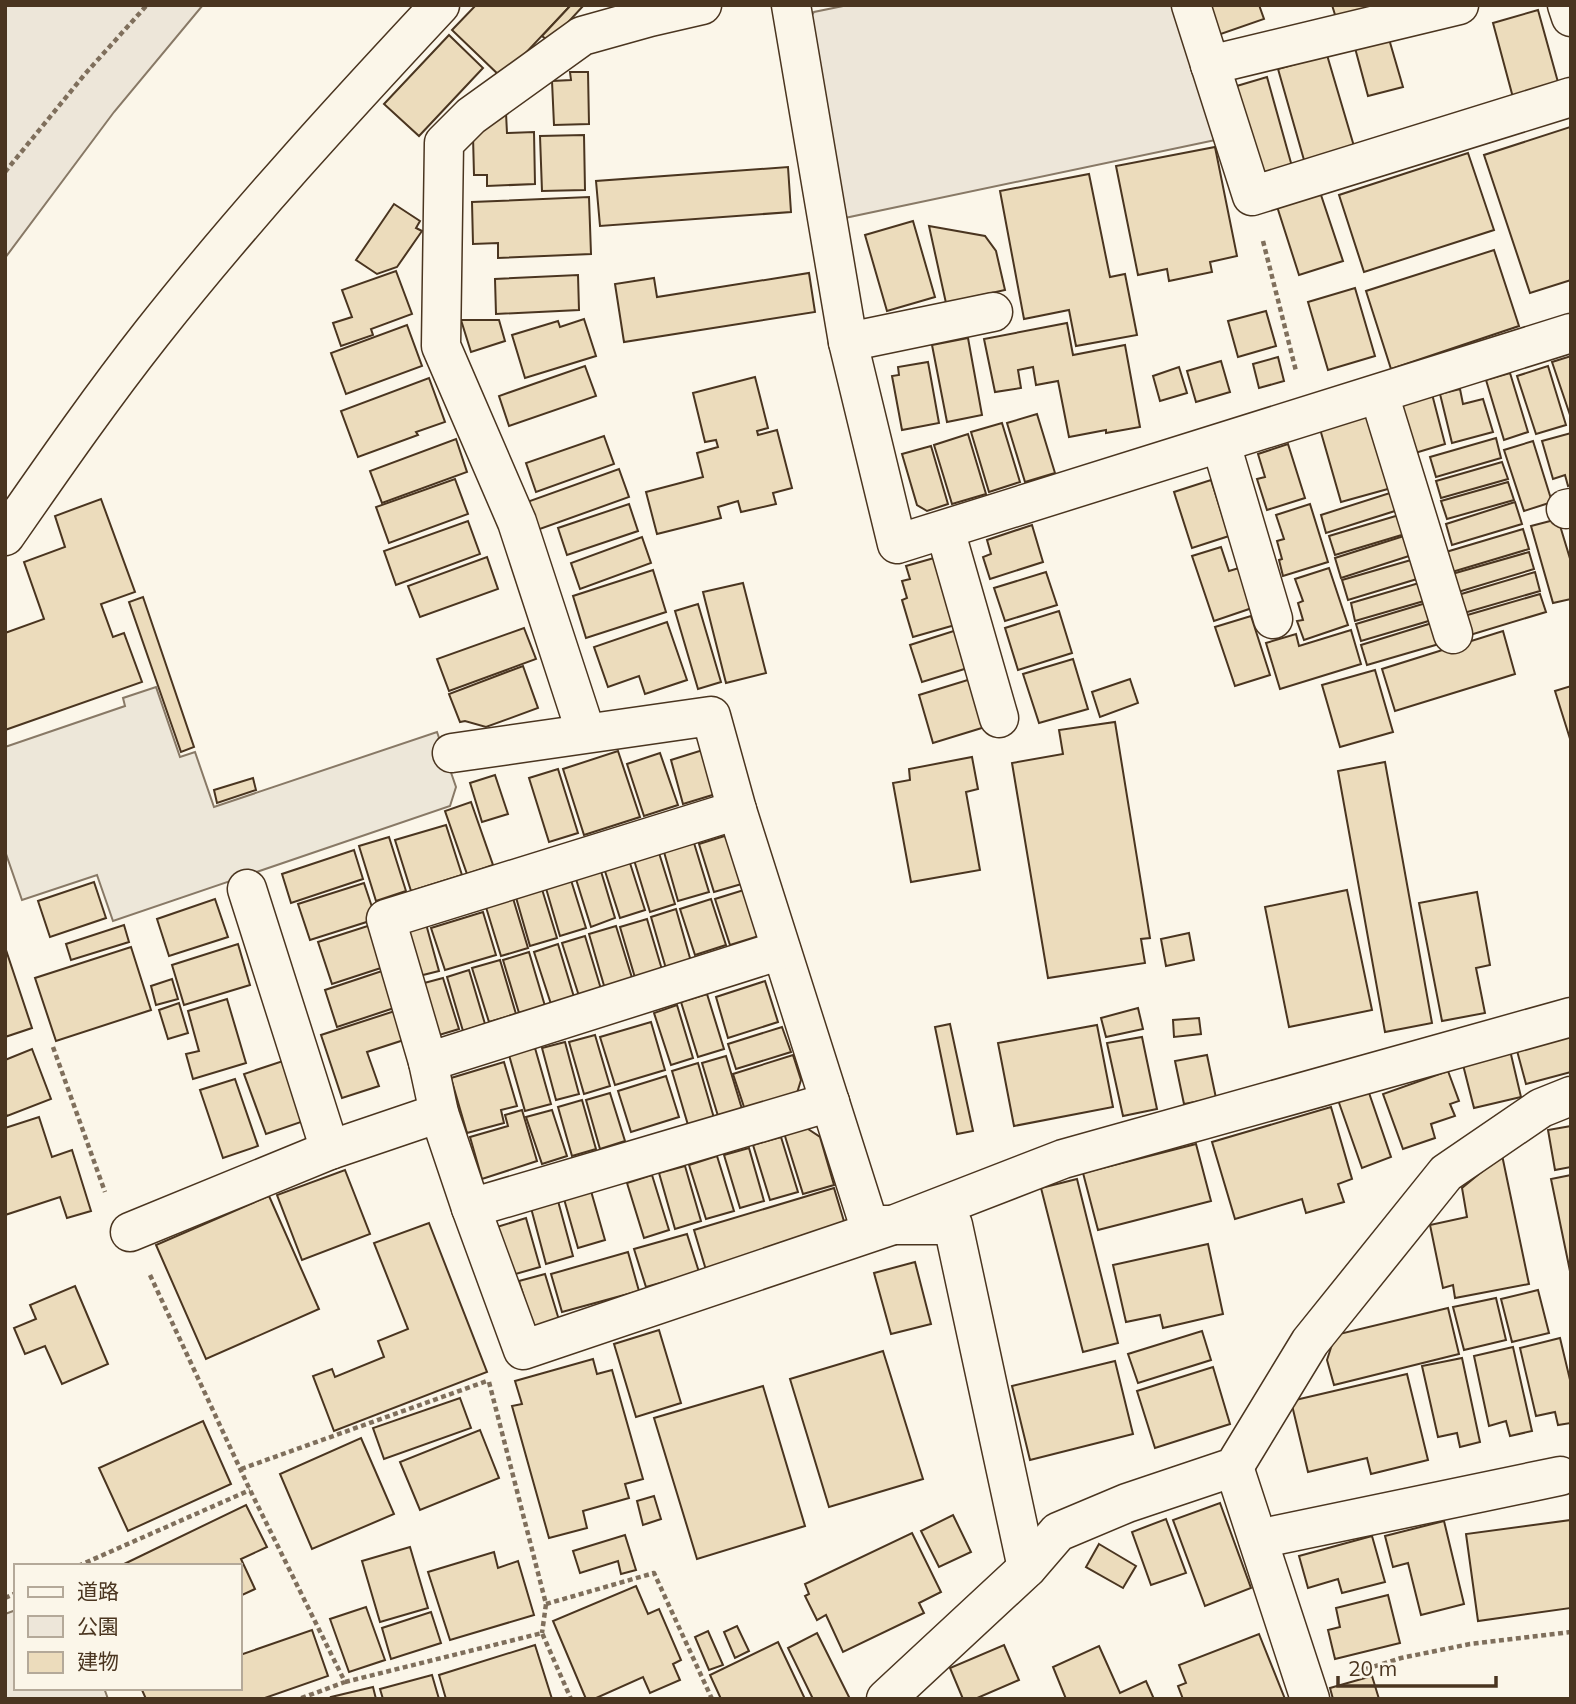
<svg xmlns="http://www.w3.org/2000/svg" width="1576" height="1704" font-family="Mulish,'Noto Sans JP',sans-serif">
  <rect width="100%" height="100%" fill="#fbf6e9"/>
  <g fill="#ede6d9" stroke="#887966" stroke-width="2">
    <path d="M5 5H203L114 112 5 258Z"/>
    <path d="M848 5H1183L1225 138 840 219 808 21 814 12Z"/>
    <path d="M16 1610V1688H104L108 1699H5V1614Z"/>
  </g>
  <path fill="#ede7d9" stroke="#887966" stroke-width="2" d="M156 687 180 757 195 752 214 807 437 732 456 787 450 806 113 921 97 875 22 900 5 851V747L125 706 123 698Z"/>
  <g fill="#ecdcbc" stroke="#4a3520" stroke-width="2">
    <path d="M476 5H571L502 78 452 30Z"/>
    <path d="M571 5H584L550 42 542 36Z"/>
    <path d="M1204 5H1259L1264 19 1215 36Z"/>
    <path d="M1332 5H1377L1336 18Z"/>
    <path d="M1538 10 1561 93 1515 105 1493 23Z"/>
    <path d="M449 35 483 68 419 136 384 104Z"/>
    <path d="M1389 39 1403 87 1368 96 1355 48Z"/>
    <path d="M1327 55 1356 153 1306 167 1278 69Z"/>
    <path d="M570 72H588L589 124 554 125 552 81 571 80Z"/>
    <path d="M1267 77 1293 170 1256 181 1230 88Z"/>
    <path d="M506 113 507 133 534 132 535 184 487 186V175H474L473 136Z"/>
    <path d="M1570 127 1571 280 1530 293 1484 155Z"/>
    <path d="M584 135 585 190 542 191 540 136Z"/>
    <path d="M1215 147 1237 256 1210 262 1212 272 1169 281 1167 269 1138 275 1116 166Z"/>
    <path d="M1468 153 1494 230 1364 272 1339 195Z"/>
    <path d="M788 167 791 212 600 226 596 181Z"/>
    <path d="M1089 174 1110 277 1125 274 1137 335 1076 346 1069 310 1024 319 1000 191Z"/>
    <path d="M1316 180 1343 261 1299 275 1273 194Z"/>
    <path d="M589 197 591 254 498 258V243L473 244 472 202Z"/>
    <path d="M394 204 420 221 416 228 422 231 397 267 377 274 356 260Z"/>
    <path d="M913 221 935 297 887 311 865 235Z"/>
    <path d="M929 226 985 236 996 251 1005 290 946 303Z"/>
    <path d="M1494 250 1519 326 1391 369 1366 291Z"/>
    <path d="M396 271 412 314 371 329 373 335 341 346 333 323 352 317 342 290Z"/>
    <path d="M809 273 815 312 624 342 615 284 654 278 657 297Z"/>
    <path d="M578 275 579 310 496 314 495 279Z"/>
    <path d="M1355 288 1375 356 1328 370 1308 302Z"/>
    <path d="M1266 311 1276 346 1238 357 1228 321Z"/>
    <path d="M584 319 596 356 525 378 512 335 558 321 560 327Z"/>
    <path d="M461 320H499L505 341 471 352Z"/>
    <path d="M1067 323 1073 355 1125 345 1140 427 1106 433V430L1069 437 1058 381 1036 385 1033 367 1018 370 1021 388 995 392 984 339Z"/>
    <path d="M407 325 422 366 346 394 331 353Z"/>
    <path d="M968 338 982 415 947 422 932 345Z"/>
    <path d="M1571 356V418L1552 362Z"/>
    <path d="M1278 357 1284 381 1259 388 1253 364Z"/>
    <path d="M1221 361 1230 392 1196 402 1187 371Z"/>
    <path d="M928 362 939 423 902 430 892 376 899 375 898 367Z"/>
    <path d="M585 366 596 396 509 426 499 396Z"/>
    <path d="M1548 366 1566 425 1536 434 1517 376Z"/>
    <path d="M1179 367 1187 393 1160 401 1153 376Z"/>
    <path d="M1510 373 1528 432 1504 440 1486 380Z"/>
    <path d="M755 377 768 428 757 431 758 435 777 430 792 488 773 493 776 504 741 512 738 501 718 507 721 518 657 534 646 492 703 477 697 453 718 447 716 440 705 442 693 393Z"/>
    <path d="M429 378 445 422 416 432 418 435 358 457 341 411Z"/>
    <path d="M1460 389 1463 404 1483 399 1493 432 1452 443 1440 394Z"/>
    <path d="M1432 394 1445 444 1415 453 1400 402Z"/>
    <path d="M1037 414 1055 473 1025 482 1007 423Z"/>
    <path d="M1374 414 1395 487 1341 502 1320 429Z"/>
    <path d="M1002 423 1020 482 989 492 971 432Z"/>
    <path d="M1571 433V485L1568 486 1565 475 1553 479 1542 441Z"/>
    <path d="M968 434 986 494 952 504 934 445Z"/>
    <path d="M604 436 614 464 536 492 526 463Z"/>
    <path d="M1496 438 1501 458 1436 477 1430 457Z"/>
    <path d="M456 439 467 472 382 503 370 471Z"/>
    <path d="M1533 441 1552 502 1524 511 1504 450Z"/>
    <path d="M1288 444 1305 498 1267 510 1257 479 1265 477 1258 454Z"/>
    <path d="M931 446 948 504 927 511 917 505 902 454Z"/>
    <path d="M1502 462 1508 479 1441 498 1436 481Z"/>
    <path d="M619 469 629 497 537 530 527 502Z"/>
    <path d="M455 479 468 514 389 543 376 507Z"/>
    <path d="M1211 480 1229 536 1192 548 1174 492Z"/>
    <path d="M1508 482 1514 500 1447 519 1441 501Z"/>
    <path d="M1393 492 1398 510 1326 533 1321 515Z"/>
    <path d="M101 499 135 592 101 604 113 637 124 633 142 682 5 730V633L44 619 24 562 65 547 55 516Z"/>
    <path d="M1515 502 1522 524 1452 545 1446 524Z"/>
    <path d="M629 504 638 531 567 555 558 528Z"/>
    <path d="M1310 504 1328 562 1283 576 1279 560 1282 559 1277 541 1284 539 1276 515Z"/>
    <path d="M1399 515 1405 534 1335 555 1329 536Z"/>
    <path d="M1558 519 1571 562V599L1553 603 1531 526Z"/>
    <path d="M468 521 480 554 396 585 384 551Z"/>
    <path d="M1032 525 1043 562 990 579 983 557 991 554 987 540Z"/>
    <path d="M1523 529 1529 549 1452 572 1446 552Z"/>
    <path d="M1407 535 1412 555 1341 578 1335 558Z"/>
    <path d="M642 537 651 563 580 589 571 563Z"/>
    <path d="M1221 547 1229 571 1239 568 1252 608 1214 621 1192 556Z"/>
    <path d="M1529 552 1534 569 1458 592 1452 574Z"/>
    <path d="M941 556 962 623 913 637 902 600 907 598 902 581 910 579 906 566Z"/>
    <path d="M487 557 498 589 420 617 408 586Z"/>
    <path d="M1411 560 1417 579 1348 600 1342 580Z"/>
    <path d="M1329 568 1348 625 1304 640 1297 621 1303 620 1298 603 1303 601 1295 579Z"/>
    <path d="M653 570 666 612 586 638 573 596Z"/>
    <path d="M1046 572 1057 605 1005 621 994 588Z"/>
    <path d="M1535 572 1540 591 1464 613 1458 595Z"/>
    <path d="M743 583 766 673 726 683 703 592Z"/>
    <path d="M1419 583 1424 601 1355 621 1351 603Z"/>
    <path d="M1540 594 1546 612 1470 635 1464 616Z"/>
    <path d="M143 597 194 747 181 752 129 602Z"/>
    <path d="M1426 603 1432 620 1361 641 1356 624Z"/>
    <path d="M698 604 721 682 698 689 675 611Z"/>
    <path d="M1059 611 1072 653 1018 670 1005 628Z"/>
    <path d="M1251 616 1270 675 1235 686 1215 627Z"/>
    <path d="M667 622 687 680 645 694 639 676 608 687 594 647Z"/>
    <path d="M1432 623 1439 644 1367 665 1361 645Z"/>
    <path d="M524 628 536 659 449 691 437 659Z"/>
    <path d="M960 629 971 667 922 682 910 645Z"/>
    <path d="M1351 630 1361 664 1280 689 1266 643 1296 634 1299 646Z"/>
    <path d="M1503 631 1515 674 1395 711 1382 669Z"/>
    <path d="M1073 659 1088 709 1039 723 1023 674Z"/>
    <path d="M523 666 538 708 486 727 465 721 460 722 449 694Z"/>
    <path d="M1375 670 1393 732 1340 747 1322 685Z"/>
    <path d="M971 679 985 727 933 743 919 695Z"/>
    <path d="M1130 679 1138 703 1100 717 1092 692Z"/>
    <path d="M1571 686V742L1555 691Z"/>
    <path d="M1115 722 1150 938 1141 939 1145 963 1048 978 1012 763 1063 754 1059 730Z"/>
    <path d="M706 749 719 793 683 804 671 760Z"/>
    <path d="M618 751 640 817 584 835 563 769Z"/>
    <path d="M660 753 678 805 644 816 627 764Z"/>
    <path d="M972 757 978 789 966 792 980 870 911 882 893 783 910 780 909 769Z"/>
    <path d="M1385 762 1432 1023 1385 1032 1338 771Z"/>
    <path d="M558 769 578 833 549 842 529 778Z"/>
    <path d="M495 775 508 814 482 822 470 783Z"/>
    <path d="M253 778 256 790 217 803 214 790Z"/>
    <path d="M471 802 493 865 467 874 445 811Z"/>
    <path d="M446 825 462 875 411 891 395 840Z"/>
    <path d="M731 834 745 883 714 892 699 844Z"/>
    <path d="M389 837 406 891 376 901 359 846Z"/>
    <path d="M694 843 709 892 678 901 664 852Z"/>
    <path d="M354 850 363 879 291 903 282 874Z"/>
    <path d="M659 853 675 904 650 912 634 860Z"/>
    <path d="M629 860 645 910 620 918 604 868Z"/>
    <path d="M600 868 615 918 591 927 575 876Z"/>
    <path d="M570 877 586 928 560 936 545 885Z"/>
    <path d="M94 882 106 918 50 937 38 901Z"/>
    <path d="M364 883 376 919 310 940 298 904Z"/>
    <path d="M541 886 557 938 530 946 515 894Z"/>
    <path d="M747 889 762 935 730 945 715 899Z"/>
    <path d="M1347 890 1372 1010 1289 1027 1265 907Z"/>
    <path d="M1477 892 1490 965 1476 968 1485 1013 1442 1021 1419 903Z"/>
    <path d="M512 895 528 948 501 956 485 904Z"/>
    <path d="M215 899 228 937 169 956 157 919Z"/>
    <path d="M711 899 726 945 695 955 680 909Z"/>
    <path d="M676 909 692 965 667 972 651 917Z"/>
    <path d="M483 912 496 955 445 970 431 928Z"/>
    <path d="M647 919 663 973 636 981 620 927Z"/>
    <path d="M377 923 390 965 332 984 318 942Z"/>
    <path d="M426 924 439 971 411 978 398 932Z"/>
    <path d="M124 925 129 942 71 960 66 944Z"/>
    <path d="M616 926 633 981 605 989 589 934Z"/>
    <path d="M1189 933 1194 960 1166 966 1161 939Z"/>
    <path d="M585 936 601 989 579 996 562 943Z"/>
    <path d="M238 944 250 985 184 1005 172 965Z"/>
    <path d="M558 944 574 997 551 1004 534 952Z"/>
    <path d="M5 947 32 1028 5 1037Z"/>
    <path d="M131 947 151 1010 56 1041 35 978Z"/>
    <path d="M529 952 545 1006 519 1013 503 960Z"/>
    <path d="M500 960 516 1014 489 1022 472 968Z"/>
    <path d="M391 968 403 1005 337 1027 325 990Z"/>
    <path d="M469 970 485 1024 463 1031 447 977Z"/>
    <path d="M443 978 459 1029 429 1038 413 986Z"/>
    <path d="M172 979 178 999 156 1005 151 986Z"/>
    <path d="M765 981 778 1022 728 1038 716 997Z"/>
    <path d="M707 994 724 1049 698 1057 681 1002Z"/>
    <path d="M227 999 246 1063 193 1079 186 1054 199 1051 188 1011Z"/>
    <path d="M179 1003 188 1033 168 1039 159 1010Z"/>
    <path d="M677 1005 693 1058 671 1065 654 1013Z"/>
    <path d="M404 1008 413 1037 367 1052 379 1086 342 1098 321 1035Z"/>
    <path d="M1138 1008 1143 1029 1106 1037 1101 1018Z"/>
    <path d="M1199 1018 1201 1034 1174 1037 1173 1020Z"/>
    <path d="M651 1022 665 1070 615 1085 600 1037Z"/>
    <path d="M950 1024 973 1131 957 1134 935 1027Z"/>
    <path d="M1097 1025 1113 1107 1014 1126 998 1043Z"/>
    <path d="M782 1027 791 1052 736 1069 728 1044Z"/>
    <path d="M1571 1032V1072L1526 1084 1516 1047Z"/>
    <path d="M595 1035 610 1086 584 1094 569 1042Z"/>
    <path d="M1142 1037 1157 1109 1123 1116 1107 1043Z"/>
    <path d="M565 1042 579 1094 556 1100 542 1048Z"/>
    <path d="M1509 1046 1521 1097 1474 1108 1461 1057Z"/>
    <path d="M535 1048 551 1104 525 1111 509 1055Z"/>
    <path d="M32 1049 51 1099 7 1116 5 1112V1060Z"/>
    <path d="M793 1055 801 1080 797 1093 745 1110 733 1074Z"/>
    <path d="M1207 1055 1216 1098 1184 1104 1175 1061Z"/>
    <path d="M726 1056 742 1109 718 1116 702 1063Z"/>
    <path d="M283 1061 304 1121 266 1134 244 1074Z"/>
    <path d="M504 1062 517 1106 501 1110 504 1123 467 1133 451 1078Z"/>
    <path d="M698 1063 714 1118 688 1125 672 1071Z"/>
    <path d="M1448 1071 1459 1101 1450 1104 1455 1116 1431 1124 1435 1138 1403 1149 1383 1094Z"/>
    <path d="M666 1076 679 1117 631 1132 618 1091Z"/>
    <path d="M235 1079 258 1146 223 1158 200 1090Z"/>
    <path d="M1368 1090 1391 1157 1362 1168 1338 1100Z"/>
    <path d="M610 1093 625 1141 600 1149 586 1100Z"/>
    <path d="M582 1100 596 1149 572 1156 558 1107Z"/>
    <path d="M1331 1107 1352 1179 1338 1184 1344 1202 1306 1213 1302 1199 1235 1219 1212 1142Z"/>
    <path d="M522 1110 537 1161 482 1179 470 1137 508 1126 505 1115Z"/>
    <path d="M552 1110 567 1156 542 1164 526 1117Z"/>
    <path d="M39 1117 52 1157 72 1150 91 1211 67 1218 60 1197 5 1215V1128Z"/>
    <path d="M1571 1126V1167L1555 1170 1548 1130Z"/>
    <path d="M805 1127 820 1137 834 1185 803 1194 784 1133Z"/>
    <path d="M781 1137 798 1192 770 1200 753 1145Z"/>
    <path d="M1196 1144 1211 1201 1098 1230 1083 1173Z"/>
    <path d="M749 1148 764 1201 740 1208 724 1155Z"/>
    <path d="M1502 1155 1529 1284 1455 1298 1453 1285 1443 1288 1430 1225 1467 1217 1462 1188Z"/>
    <path d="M717 1156 734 1211 706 1219 689 1165Z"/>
    <path d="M685 1166 701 1221 675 1229 659 1173Z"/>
    <path d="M345 1170 370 1234 302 1260 277 1195Z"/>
    <path d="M652 1175 669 1230 644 1238 627 1183Z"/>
    <path d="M1571 1175V1276L1551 1179Z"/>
    <path d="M1077 1179 1118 1343 1083 1352 1041 1188Z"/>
    <path d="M834 1188 846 1228 706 1270 694 1230Z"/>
    <path d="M591 1191 605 1240 578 1248 564 1199Z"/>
    <path d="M269 1196 319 1309 206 1359 156 1245Z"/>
    <path d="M558 1201 573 1256 546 1264 531 1208Z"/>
    <path d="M526 1218 540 1267 512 1275 497 1227Z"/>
    <path d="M429 1223 487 1372 334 1431 313 1376 332 1369 335 1377 384 1357 378 1341 408 1329 374 1243Z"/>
    <path d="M687 1234 699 1272 646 1287 634 1249Z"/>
    <path d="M1208 1244 1223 1314 1163 1328 1160 1315 1126 1322 1113 1265Z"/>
    <path d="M628 1252 639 1291 562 1312 551 1274Z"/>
    <path d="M915 1262 931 1324 891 1334 874 1273Z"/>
    <path d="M545 1274 559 1320 533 1327 519 1281Z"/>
    <path d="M75 1286 108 1364 62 1384 45 1346 25 1354 14 1328 36 1319 30 1305Z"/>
    <path d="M1538 1290 1549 1333 1512 1342 1501 1299Z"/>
    <path d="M1496 1298 1506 1340 1464 1350 1453 1307Z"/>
    <path d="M1448 1308 1459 1354 1334 1385 1327 1360 1335 1335Z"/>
    <path d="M659 1330 681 1403 636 1417 614 1344Z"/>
    <path d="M1202 1331 1211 1360 1138 1383 1128 1354Z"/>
    <path d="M1560 1338 1571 1384V1423L1558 1425 1555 1412 1536 1416 1520 1348Z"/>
    <path d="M1513 1347 1532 1431 1510 1436 1506 1421 1489 1426 1474 1356Z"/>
    <path d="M883 1351 923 1479 829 1507 790 1379Z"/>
    <path d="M1462 1358 1480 1442 1460 1447 1457 1433 1438 1437 1422 1366Z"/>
    <path d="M593 1359 597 1374 612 1370 643 1479 625 1484 629 1498 583 1511 587 1528 549 1538 512 1406 522 1404 515 1381Z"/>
    <path d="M1115 1361 1133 1434 1030 1460 1012 1386Z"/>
    <path d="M1213 1367 1230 1424 1155 1448 1137 1391Z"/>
    <path d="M1407 1374 1428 1460 1371 1474 1367 1458 1308 1472 1291 1401Z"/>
    <path d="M763 1386 805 1526 697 1559 654 1418Z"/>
    <path d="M460 1398 471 1428 384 1459 373 1428Z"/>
    <path d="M203 1421 231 1484 128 1531 99 1468Z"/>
    <path d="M480 1430 499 1478 420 1510 400 1462Z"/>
    <path d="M361 1438 394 1514 312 1549 280 1474Z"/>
    <path d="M654 1496 661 1519 643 1525 637 1501Z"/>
    <path d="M1220 1503 1251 1588 1205 1606 1173 1520Z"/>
    <path d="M246 1505 267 1547 241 1559 255 1589 240 1596V1566H120Z"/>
    <path d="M953 1515 971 1552 939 1567 921 1531Z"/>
    <path d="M1166 1519 1186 1573 1151 1585 1132 1532Z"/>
    <path d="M1571 1520V1608L1478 1621 1466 1534Z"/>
    <path d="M1444 1521 1464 1604 1421 1615 1408 1563 1393 1567 1385 1536Z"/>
    <path d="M912 1533 941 1592 919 1603 924 1613 843 1652 826 1615 817 1620 805 1596 809 1594 805 1584Z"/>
    <path d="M625 1535 636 1570 621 1574 618 1561 580 1573 573 1551Z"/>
    <path d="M1372 1536 1385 1582 1342 1593 1338 1579 1308 1588 1299 1556Z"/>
    <path d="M1099 1544 1136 1566 1123 1588 1086 1567Z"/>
    <path d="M410 1547 428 1608 380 1622 362 1561Z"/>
    <path d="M494 1552 498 1568 518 1561 534 1615 450 1640 428 1572Z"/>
    <path d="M636 1586 648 1614 659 1609 681 1660 673 1664 680 1680 650 1693 643 1677 594 1699H586L553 1621Z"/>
    <path d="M1388 1595 1400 1643 1335 1659 1328 1630 1340 1627 1336 1608Z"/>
    <path d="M366 1607 385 1660 349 1672 330 1619Z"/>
    <path d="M431 1612 441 1643 391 1659 382 1628Z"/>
    <path d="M737 1626 749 1651 735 1658 724 1632Z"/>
    <path d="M312 1630 328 1676 262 1699H146L142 1690 146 1688H240V1655Z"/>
    <path d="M708 1631 723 1665 709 1670 695 1637Z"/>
    <path d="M817 1633 850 1699H813L788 1648Z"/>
    <path d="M1259 1634 1285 1699H1183L1178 1686 1186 1683 1179 1665Z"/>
    <path d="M778 1642 805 1699H721L710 1675Z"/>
    <path d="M535 1645 552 1699H446L439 1675Z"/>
    <path d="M1004 1645 1019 1680 975 1699H963L950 1668Z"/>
    <path d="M1099 1646 1120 1693 1146 1681 1154 1699H1066L1053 1667Z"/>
    <path d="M432 1675 439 1699H383L380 1689Z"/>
    <path d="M1372 1676 1379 1699H1333L1330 1688Z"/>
    <path d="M373 1687 376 1699H332L331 1697Z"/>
  </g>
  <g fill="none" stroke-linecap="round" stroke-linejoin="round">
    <defs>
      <g id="minor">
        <path d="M791 5 848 342 897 544 1571 333"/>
        <path d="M1191 5 1252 196 1571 97"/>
        <path d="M1567 5 1571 17"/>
        <path d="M1210 65 1459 5"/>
        <path d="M848 342 993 312"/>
        <path d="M1379 394 1453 634"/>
        <path d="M1221 444 1273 619"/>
        <path d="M1566 509 1571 508"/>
        <path d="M945 530 999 718"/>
        <path d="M5 536C53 467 100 399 152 333 242 219 341 111 440 5"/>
        <path d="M586 733 517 522 441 346 444 143 471 116 582 36 650 17 702 5"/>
        <path d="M452 753 711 716 737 810 869 1225H953L1027 1568"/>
        <path d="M737 810 386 919 428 1062 439 1113 471 1208 523 1350 890 1226 1063 1159 1571 1017"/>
        <path d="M247 889 330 1150"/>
        <path d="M428 1062 781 950"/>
        <path d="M471 1208 830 1102"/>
        <path d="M130 1232 330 1150 439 1113"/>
        <path d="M1234 1467 1310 1699"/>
        <path d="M1258 1539 1560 1476"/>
        <path d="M886 1699 1027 1568 1058 1532 1127 1503 1234 1467 1310 1342 1446 1173 1541 1108 1571 1096"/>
      </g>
    </defs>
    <use href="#minor" stroke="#4a3520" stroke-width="41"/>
    <g stroke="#7f6f5c" stroke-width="4.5" stroke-dasharray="5 3.5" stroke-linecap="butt">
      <path d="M5 172 85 74 147 5"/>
      <path d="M1263 241 1296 371"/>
      <path d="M53 1047 105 1192"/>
      <path d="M150 1275 250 1490 345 1682 299 1699"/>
      <path d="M489 1382 546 1604 542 1633"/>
      <path d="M241 1469 487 1381"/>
      <path d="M78 1566 250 1490"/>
      <path d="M5 1598 16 1593"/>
      <path d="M546 1604 654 1573 712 1699"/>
      <path d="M1350 1674 1401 1658 1470 1644 1571 1632"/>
      <path d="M345 1682 542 1633 571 1699"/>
    </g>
    <use href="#minor" stroke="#fbf6e9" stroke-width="38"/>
  </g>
  <rect width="1576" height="1704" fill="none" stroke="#4a3520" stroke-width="14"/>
  <rect x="14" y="1564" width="228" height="126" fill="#fbf6e9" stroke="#b4a999" stroke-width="2"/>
  <rect x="28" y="1587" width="35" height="10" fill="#fbf6e9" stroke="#b4a999" stroke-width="2"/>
  <text x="77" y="1599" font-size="21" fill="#4a3520">道路</text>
  <rect x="28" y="1616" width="35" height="21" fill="#ede6d9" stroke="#b4a999" stroke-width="2"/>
  <text x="77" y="1634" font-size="21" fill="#4a3520">公園</text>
  <rect x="28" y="1652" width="35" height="21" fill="#ecdcbc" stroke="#b4a999" stroke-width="2"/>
  <text x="77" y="1669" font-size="21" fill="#4a3520">建物</text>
  <path d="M1338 1676v10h158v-10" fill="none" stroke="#4a3520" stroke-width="3.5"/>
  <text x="1348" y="1676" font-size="21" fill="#4a3520" stroke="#fbf6e9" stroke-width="5" paint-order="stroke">20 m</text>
</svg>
